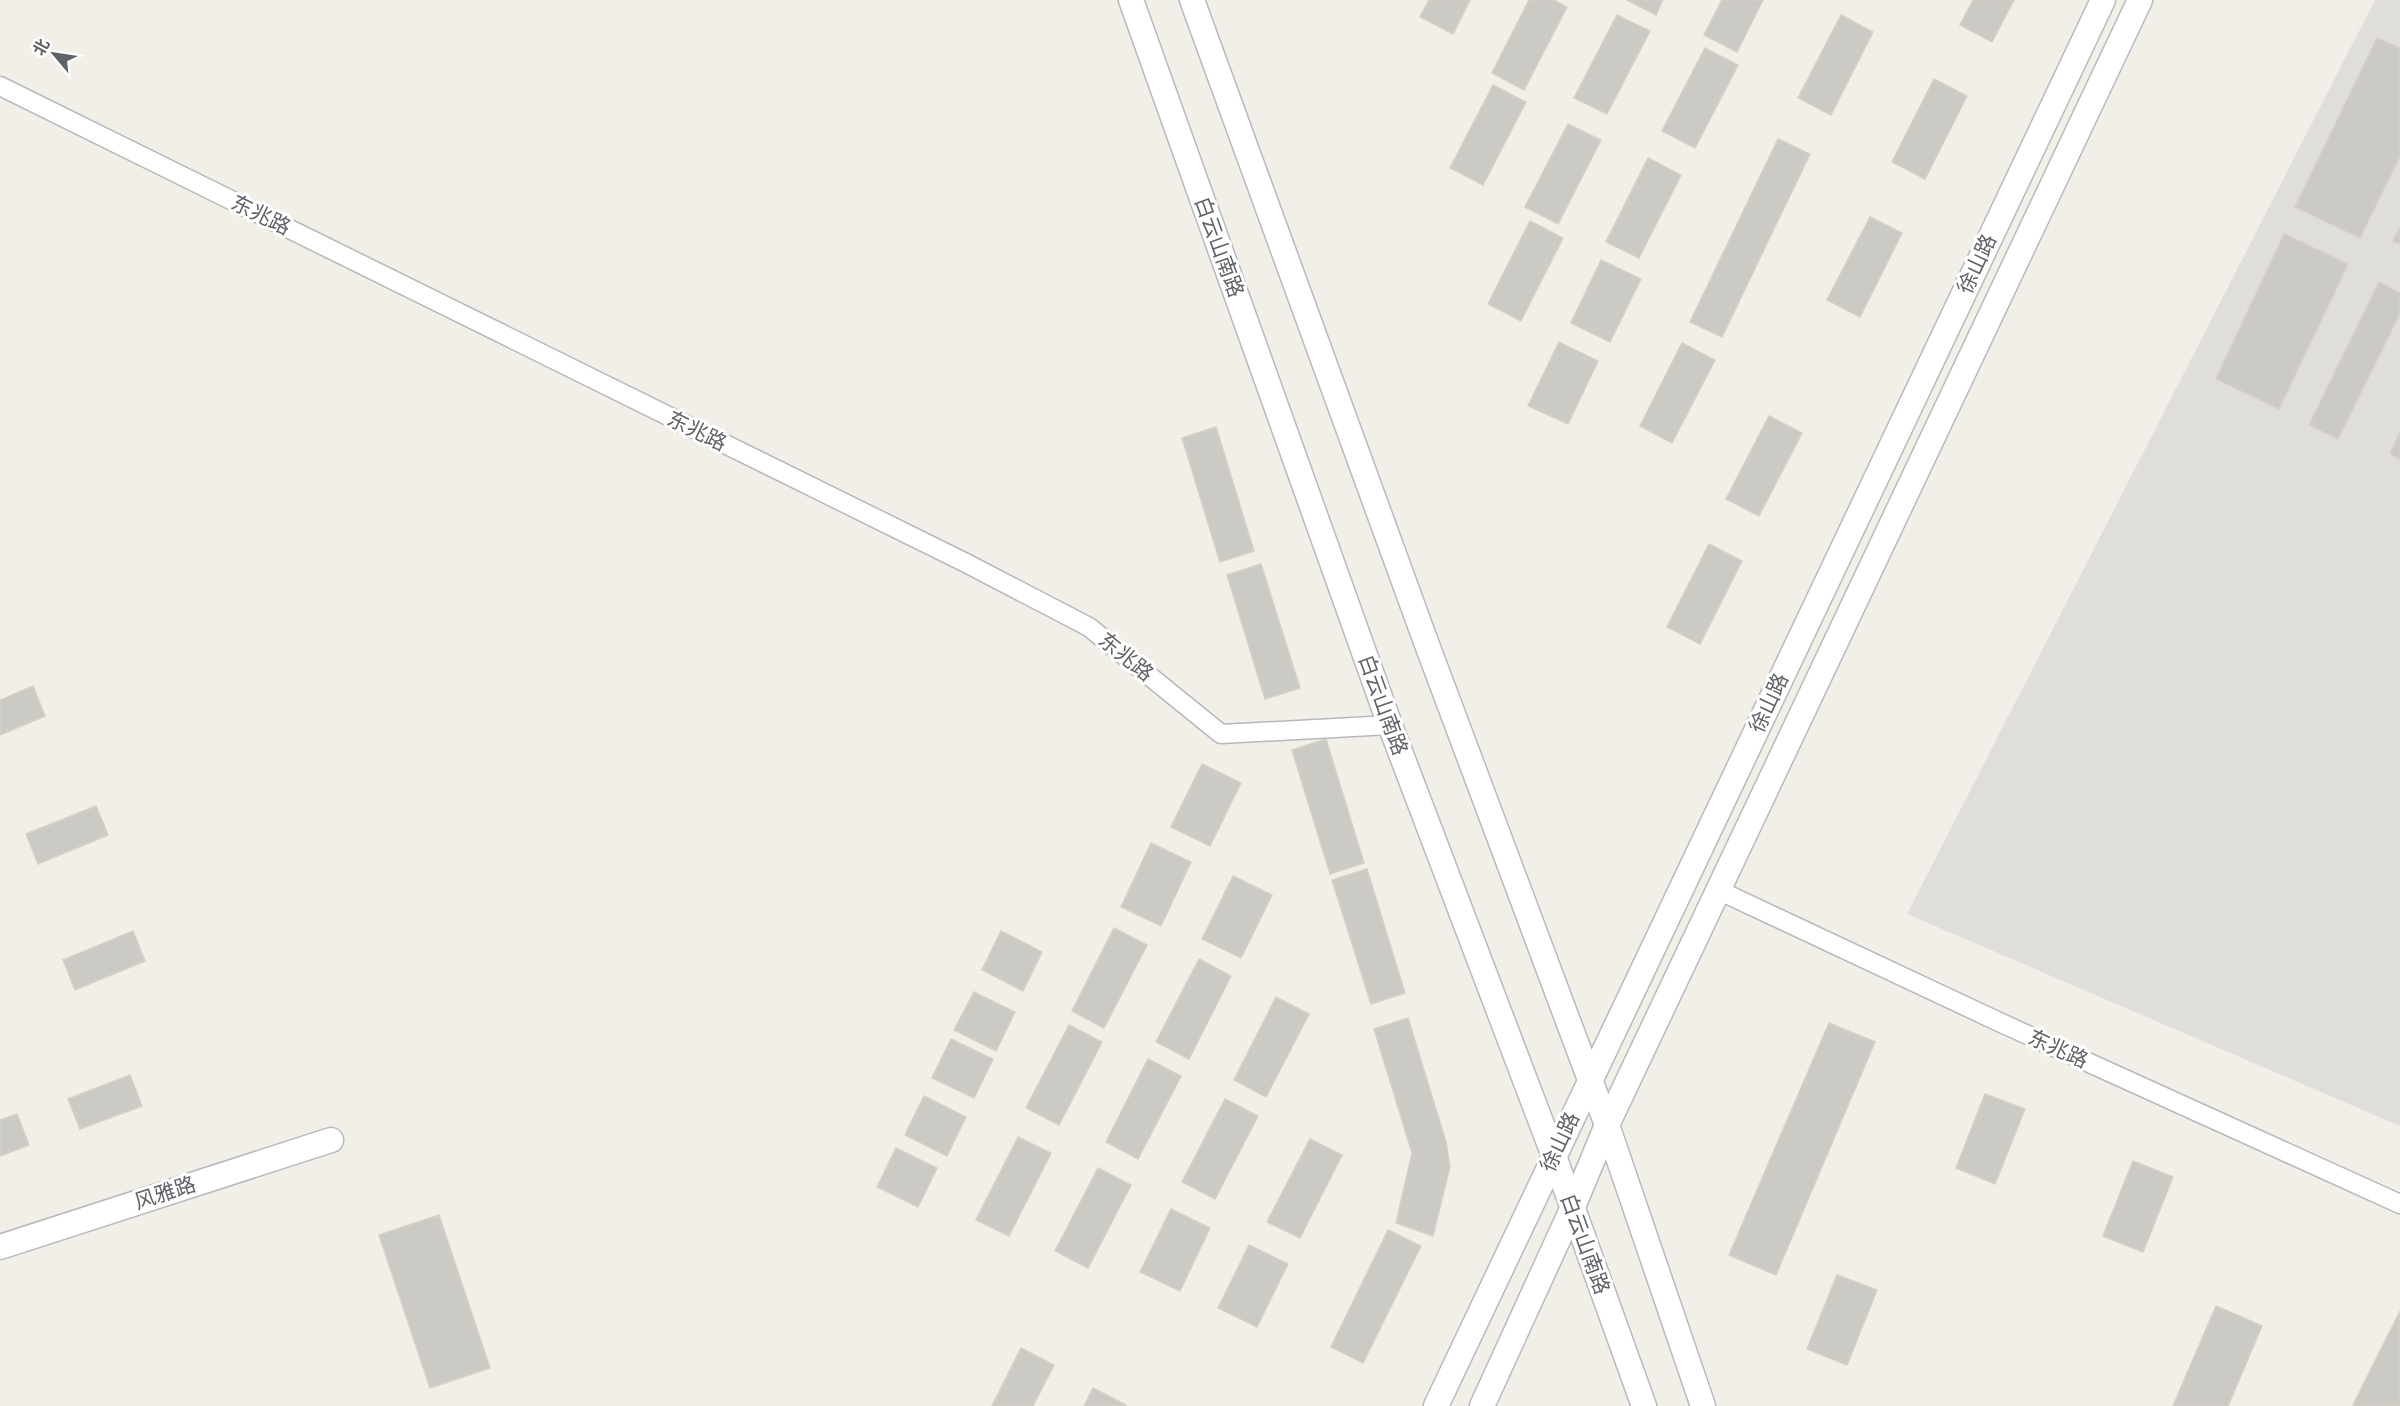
<svg xmlns="http://www.w3.org/2000/svg" width="2400" height="1406" font-family="'DM Sans','Noto Sans SC',sans-serif">
  <rect width="100%" height="100%" fill="#f1efe8"/>
  <path fill="#e0deda" d="M2375 0H2400V1126L1907 914Z"/>
  <g fill="#cccac5" stroke="#d6d1c6" stroke-width="1.5">
    <path d="M1429 0H1470L1453 34 1420 17Z"/>
    <path d="M1529 0H1554L1567 7 1524 90 1492 73Z"/>
    <path d="M1627 0H1663L1656 15Z"/>
    <path d="M1722 0H1763L1737 52 1704 35Z"/>
    <path d="M1973 0H2014L1992 42 1960 25Z"/>
    <path d="M1617 15 1650 31 1607 114 1574 98Z"/>
    <path d="M1841 15 1873 32 1831 115 1798 98Z"/>
    <path d="M2377 38 2400 48V156L2360 238 2295 207Z"/>
    <path d="M1705 48 1738 65 1695 148 1662 131Z"/>
    <path d="M1934 79 1967 96 1925 179 1892 162Z"/>
    <path d="M1493 85 1526 102 1483 185 1450 168Z"/>
    <path d="M1568 124 1601 140 1558 224 1525 207Z"/>
    <path d="M1778 139 1810 154 1722 337 1690 322Z"/>
    <path d="M1648 158 1681 175 1639 258 1606 242Z"/>
    <path d="M1870 217 1902 233 1860 317 1827 300Z"/>
    <path d="M1530 221 1563 238 1521 321 1488 304Z"/>
    <path d="M2400 227V244L2393 241Z"/>
    <path d="M2284 234 2348 264 2279 409 2216 379Z"/>
    <path d="M1601 260 1641 279 1610 342 1571 323Z"/>
    <path d="M2379 282 2400 293V313L2338 439 2309 425Z"/>
    <path d="M1559 342 1598 361 1568 424 1528 406Z"/>
    <path d="M1682 343 1715 360 1672 443 1640 426Z"/>
    <path d="M1769 416 1802 433 1759 516 1726 499Z"/>
    <path d="M1216 427 1254 551 1220 562 1182 438Z"/>
    <path d="M2400 432V459L2390 454Z"/>
    <path d="M1709 544 1742 561 1700 644 1667 627Z"/>
    <path d="M1261 564 1300 688 1265 699 1227 575Z"/>
    <path d="M33 686 45 716 0 735V700Z"/>
    <path d="M1326 739 1364 863 1330 874 1292 750Z"/>
    <path d="M1202 764 1241 783 1210 846 1171 827Z"/>
    <path d="M96 806 108 835 38 864 26 834Z"/>
    <path d="M1151 843 1191 862 1161 926 1121 907Z"/>
    <path d="M1367 869 1405 993 1371 1004 1332 880Z"/>
    <path d="M1233 876 1272 895 1241 958 1202 939Z"/>
    <path d="M1114 928 1147 945 1104 1028 1072 1011Z"/>
    <path d="M133 931 145 961 75 990 63 960Z"/>
    <path d="M1001 931 1042 952 1023 991 982 970Z"/>
    <path d="M1199 959 1231 976 1189 1059 1156 1042Z"/>
    <path d="M974 992 1015 1012 996 1051 954 1030Z"/>
    <path d="M1276 997 1309 1014 1266 1097 1234 1080Z"/>
    <path d="M1408 1018 1446 1142 1450 1167 1433 1236 1396 1223 1412 1153 1374 1029Z"/>
    <path d="M1829 1023 1875 1042 1776 1275 1729 1255Z"/>
    <path d="M1069 1025 1102 1042 1059 1125 1026 1108Z"/>
    <path d="M951 1039 993 1059 974 1098 932 1078Z"/>
    <path d="M1148 1059 1181 1076 1138 1159 1106 1142Z"/>
    <path d="M130 1075 142 1106 80 1129 68 1099Z"/>
    <path d="M1985 1094 2025 1109 1995 1184 1956 1168Z"/>
    <path d="M924 1096 966 1117 947 1156 905 1135Z"/>
    <path d="M1225 1099 1258 1116 1215 1199 1182 1182Z"/>
    <path d="M17 1114 29 1145 0 1156V1120Z"/>
    <path d="M1018 1137 1051 1153 1009 1236 976 1220Z"/>
    <path d="M1310 1139 1342 1155 1300 1238 1267 1222Z"/>
    <path d="M896 1148 937 1168 918 1207 877 1187Z"/>
    <path d="M2133 1161 2173 1177 2143 1252 2103 1236Z"/>
    <path d="M1098 1168 1131 1185 1088 1268 1055 1251Z"/>
    <path d="M1171 1209 1210 1228 1180 1291 1140 1272Z"/>
    <path d="M439 1215 490 1368 430 1388 379 1235Z"/>
    <path d="M1388 1230 1421 1246 1363 1363 1331 1347Z"/>
    <path d="M1249 1245 1288 1264 1257 1327 1218 1308Z"/>
    <path d="M1837 1275 1877 1290 1847 1365 1807 1349Z"/>
    <path d="M2216 1306 2262 1326 2228 1406H2173Z"/>
    <path d="M2400 1311V1406H2356L2353 1405Z"/>
    <path d="M1021 1348 1054 1365 1033 1406H992Z"/>
    <path d="M1093 1388 1126 1405 1125 1406H1084Z"/>
  </g>
  <g fill="none" stroke-linecap="round" stroke-linejoin="round">
    <defs>
      <g id="street">
        <path d="M0 86 966 563 1089 627 1221 734 1390 725"/>
        <path d="M1718 890 1997 1021 2400 1204"/>
      </g>
      <g id="secondary">
        <path d="M1131 0 1390 725 1554 1156 1644 1406"/>
        <path d="M1192 0 1426 642 1607 1125 1703 1406"/>
        <path d="M0 1247 331 1140"/>
        <path d="M1436 1406 2103 0"/>
        <path d="M1482 1406 1573 1207 1607 1125 2140 0"/>
      </g>
    </defs>
    <use href="#street" stroke="#b5b8bc" stroke-width="21"/>
    <use href="#secondary" stroke="#b6babf" stroke-width="27"/>
    <use href="#street" stroke="#fff" stroke-width="18"/>
    <use href="#secondary" stroke="#fff" stroke-width="24"/>
  </g>
  <g text-anchor="middle" stroke-width="6" stroke-linejoin="round" paint-order="stroke">
    <g font-size="21" fill="#5f6368" stroke="#fff">
      <text transform="translate(261 215) rotate(26)" y="7">东兆路</text>
      <text transform="translate(1219 247) rotate(70)" y="7">白云山南路</text>
      <text transform="translate(1977 264) rotate(-65)" y="7">徐山路</text>
      <text transform="translate(697 431) rotate(26)" y="7">东兆路</text>
      <text transform="translate(1126 657) rotate(39)" y="7">东兆路</text>
      <text transform="translate(1769 703) rotate(-65)" y="7">徐山路</text>
      <text transform="translate(1383 705) rotate(70)" y="7">白云山南路</text>
      <text transform="translate(2058 1049) rotate(24)" y="7">东兆路</text>
      <text transform="translate(1560 1142) rotate(-65)" y="7">徐山路</text>
      <text transform="translate(165 1193) rotate(-18)" y="7">风雅路</text>
      <text transform="translate(1585 1244) rotate(70)" y="7">白云山南路</text>
    </g>
  </g>
  <g transform="translate(54 54) rotate(299)" stroke="#ffffff" stroke-width="4.5" paint-order="stroke">
  <path d="M0-4.5L10 22L0 15L-10 22Z" fill="#5f6368"/>
  <text y="-9" font-size="16" font-weight="bold" text-anchor="middle" fill="#5f6368">北</text>
  </g>
</svg>
